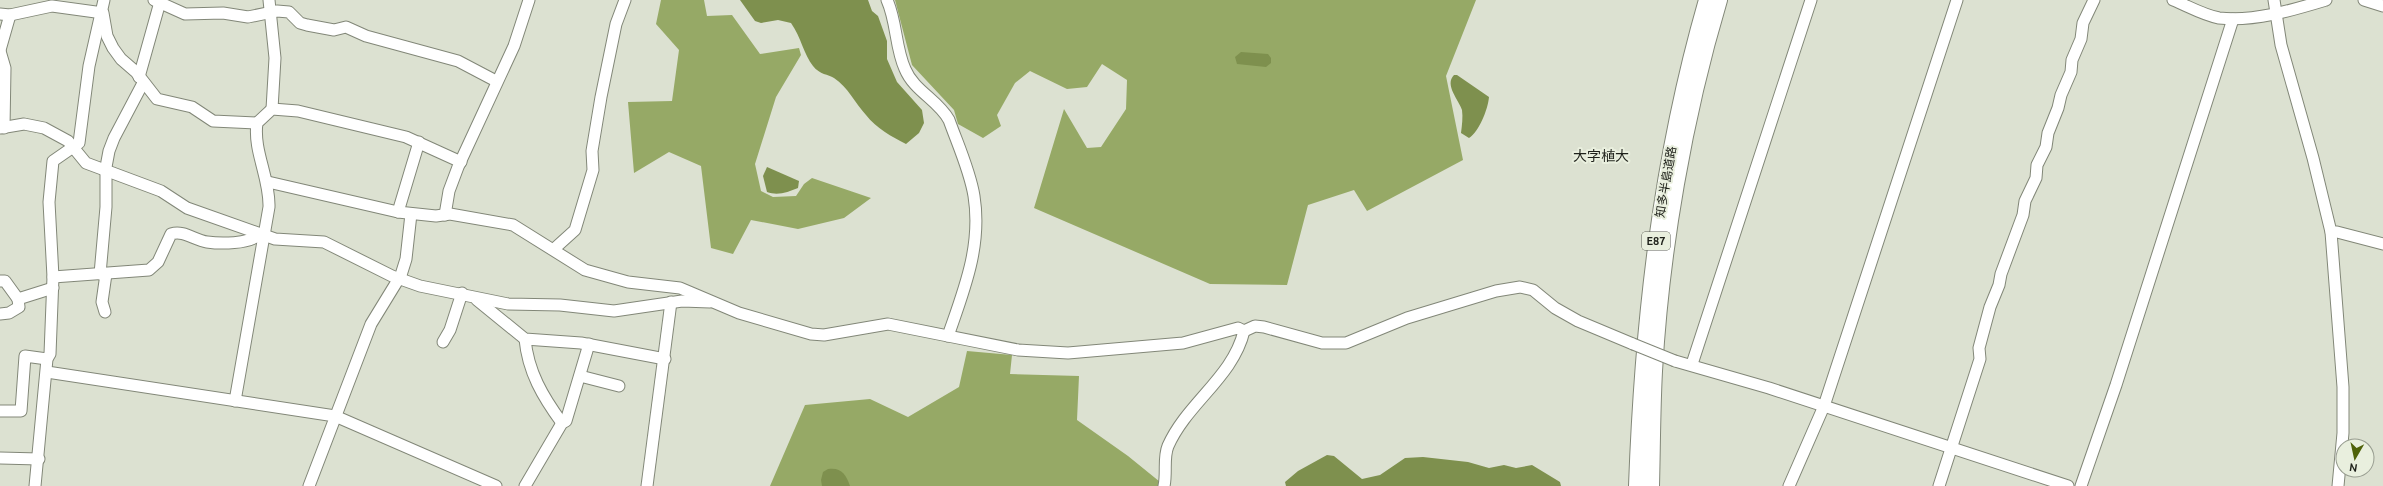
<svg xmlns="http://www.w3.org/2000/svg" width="2383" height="486" font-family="Ubuntu,'Noto Sans JP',sans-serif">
  <rect width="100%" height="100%" fill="#dce1d1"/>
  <g fill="#96a966">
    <path d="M661 0H704L707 16 732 15 760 54 799 48 801 55 776 97 755 164 761 191 773 197 796 196 804 184 812 178 871 198 844 218 798 229 751 220 733 254 711 248 701 166 669 152 634 173 628 102 672 101 679 50 656 24Z"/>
    <path d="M895 0H1476L1446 76 1463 160 1367 211 1354 190 1308 205 1287 285 1210 284 1034 208 1064 109 1087 148 1101 147 1126 109 1127 80 1102 64 1087 87 1067 89 1030 71 1015 83 997 115 1001 126 983 138 958 124 954 110 912 65Z"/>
    <path d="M967 351 1012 355 1010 374 1079 376 1077 420 1128 456 1165 486H770L805 405 870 399 908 417 959 387Z"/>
  </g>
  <g fill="#7e904e">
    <path d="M740 0H868L872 11 878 16 887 41V59L897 82 922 110 924 123 919 133 906 144C892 137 876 128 866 115 855 103 848 87 834 78 828 74 820 75 813 66 804 55 801 37 791 23L778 20 761 23 755 21Z"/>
    <path d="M1241 52 1268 54 1271 58V63L1266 67 1237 64 1235 57Z"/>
    <path d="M1454 75H1457L1489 97C1488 109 1479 132 1469 138L1461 133C1462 125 1463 117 1462 110 1459 100 1444 85 1454 75Z"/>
    <path d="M767 167 799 181 798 188C788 192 778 196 767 192L763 176Z"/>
    <path d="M1327 455 1334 456 1362 479 1380 475 1405 458 1423 457 1468 462 1489 468 1504 465 1516 468 1532 465 1560 482 1561 486H1286L1285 482 1298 471Z"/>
    <path d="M828 469C841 467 846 474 850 486H822L821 480 823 472Z"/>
  </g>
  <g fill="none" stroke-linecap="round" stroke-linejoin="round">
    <defs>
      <g id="minor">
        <path d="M154 0 185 14 223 13 248 17 277 11 289 12 300 23 307 25 334 30 346 27 366 36 458 61 496 81"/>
        <path d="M269 0 275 58 272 109"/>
        <path d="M887 0C897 22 895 47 905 69 914 91 938 100 949 120 958 145 970 171 974 196 982 246 964 290 948 336"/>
        <path d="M2173 0C2188 6 2203 15 2219 18 2254 22 2293 10 2326 0"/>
        <path d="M2274 0 2281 45 2313 158 2331 232 2343 387V433L2338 486"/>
        <path d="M2364 0 2383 6"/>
        <path d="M0 14 10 15 52 6 103 13 107 36 113 48 121 59 136 72 157 99 192 107 213 121 257 123"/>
        <path d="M0 50 10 15"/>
        <path d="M0 51 5 68 4 128"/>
        <path d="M139 77 160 2"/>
        <path d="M0 128 24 124 44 128 68 141 86 163 161 191 187 208 275 239 324 242 392 276 420 286 508 304 560 305 614 311 682 301 710 302"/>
        <path d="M268 182 398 212 436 216 450 214 513 225 585 270 628 282 680 288 739 313 811 334 824 335 888 324 1018 350 1068 353 1183 343 1238 328 1244 331C1233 377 1187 403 1168 446 1163 458 1167 473 1164 486"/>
        <path d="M398 212 419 142"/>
        <path d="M445 215 449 191 458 167 514 46 529 0"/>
        <path d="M2331 232H2337L2383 244"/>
        <path d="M554 249 575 230 593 170 592 151 601 97 616 24 625 0"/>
        <path d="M100 274 106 207V167L109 151 114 138 143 83"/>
        <path d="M53 277 149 270 158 262 171 234C184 230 194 240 207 242 221 244 248 244 259 235"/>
        <path d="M0 281H5L18 299"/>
        <path d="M477 300 525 339 581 343 665 359"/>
        <path d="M105 312 102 302 106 274"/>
        <path d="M0 314 9 313 19 307 18 299 53 288"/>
        <path d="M1244 331 1255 326 1264 327 1322 343H1346L1407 318 1496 291 1520 287 1533 290 1555 308 1578 321 1633 344"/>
        <path d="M525 339C528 372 543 397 562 423"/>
        <path d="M443 342 450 330 462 293"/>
        <path d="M1675 361 1769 388 2068 486"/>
        <path d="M1692 364 1811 0"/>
        <path d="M47 372 335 416 496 486"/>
        <path d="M580 376 619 386"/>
        <path d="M235 401 269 207C270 178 253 151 257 123L272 109 298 111 406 137 461 162"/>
        <path d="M0 411H21L25 356 47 359"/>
        <path d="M0 458 39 459"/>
        <path d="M35 486 47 359 50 354 53 277 49 202 53 161 79 143 89 66 104 0"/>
        <path d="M309 486 371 324 401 275 406 259 411 214"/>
        <path d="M525 486 562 423 566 421 589 344"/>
        <path d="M647 486 671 302"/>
        <path d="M1789 486 1824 406 1957 0"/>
        <path d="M1939 486 1980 359 1979 348 1990 307 1999 285 2001 274 2023 215 2025 201 2036 178 2037 165 2046 147 2048 133 2058 108 2061 95 2071 72 2072 60 2081 39 2083 23 2094 0"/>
        <path d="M2081 486 2116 385 2233 19"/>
      </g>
      <g id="highway">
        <path d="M1637 486C1643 321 1661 159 1707 0"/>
        <path d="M1651 486C1652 448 1652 409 1654 371 1661 249 1684 117 1719 0"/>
      </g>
    </defs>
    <use href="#minor" stroke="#828778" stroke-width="13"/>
    <use href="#highway" stroke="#828778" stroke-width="18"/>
    <use href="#minor" stroke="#fff" stroke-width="11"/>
    <use href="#highway" stroke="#fff" stroke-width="16"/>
    <defs>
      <path id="minor-bridge" d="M1633 344 1675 361"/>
    </defs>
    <use href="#minor-bridge" stroke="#828778" stroke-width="13" stroke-linecap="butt"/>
    <use href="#minor-bridge" stroke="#fff" stroke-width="11"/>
  </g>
  <g text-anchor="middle" stroke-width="4" stroke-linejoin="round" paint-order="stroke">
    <rect fill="#e9efde" stroke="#5c5f56" stroke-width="1" x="1642" y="232" width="28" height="18" rx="3"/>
    <g font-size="11" font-weight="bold" fill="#1f211b">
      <text x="1656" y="245">E87</text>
    </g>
    <g font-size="12" fill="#1f211b" stroke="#e9efde">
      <text transform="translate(1666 182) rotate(-80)" y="4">知多半島道路</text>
    </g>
    <g font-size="14" fill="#1f211b" stroke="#e9efde">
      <text x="1601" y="161">大字植大</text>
    </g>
  </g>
  <g transform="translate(2355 458) rotate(189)"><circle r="19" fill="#e9efde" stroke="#989d90"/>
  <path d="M0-3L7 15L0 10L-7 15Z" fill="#4f6209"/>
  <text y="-6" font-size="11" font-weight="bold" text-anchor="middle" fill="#1f211b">N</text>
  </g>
</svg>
